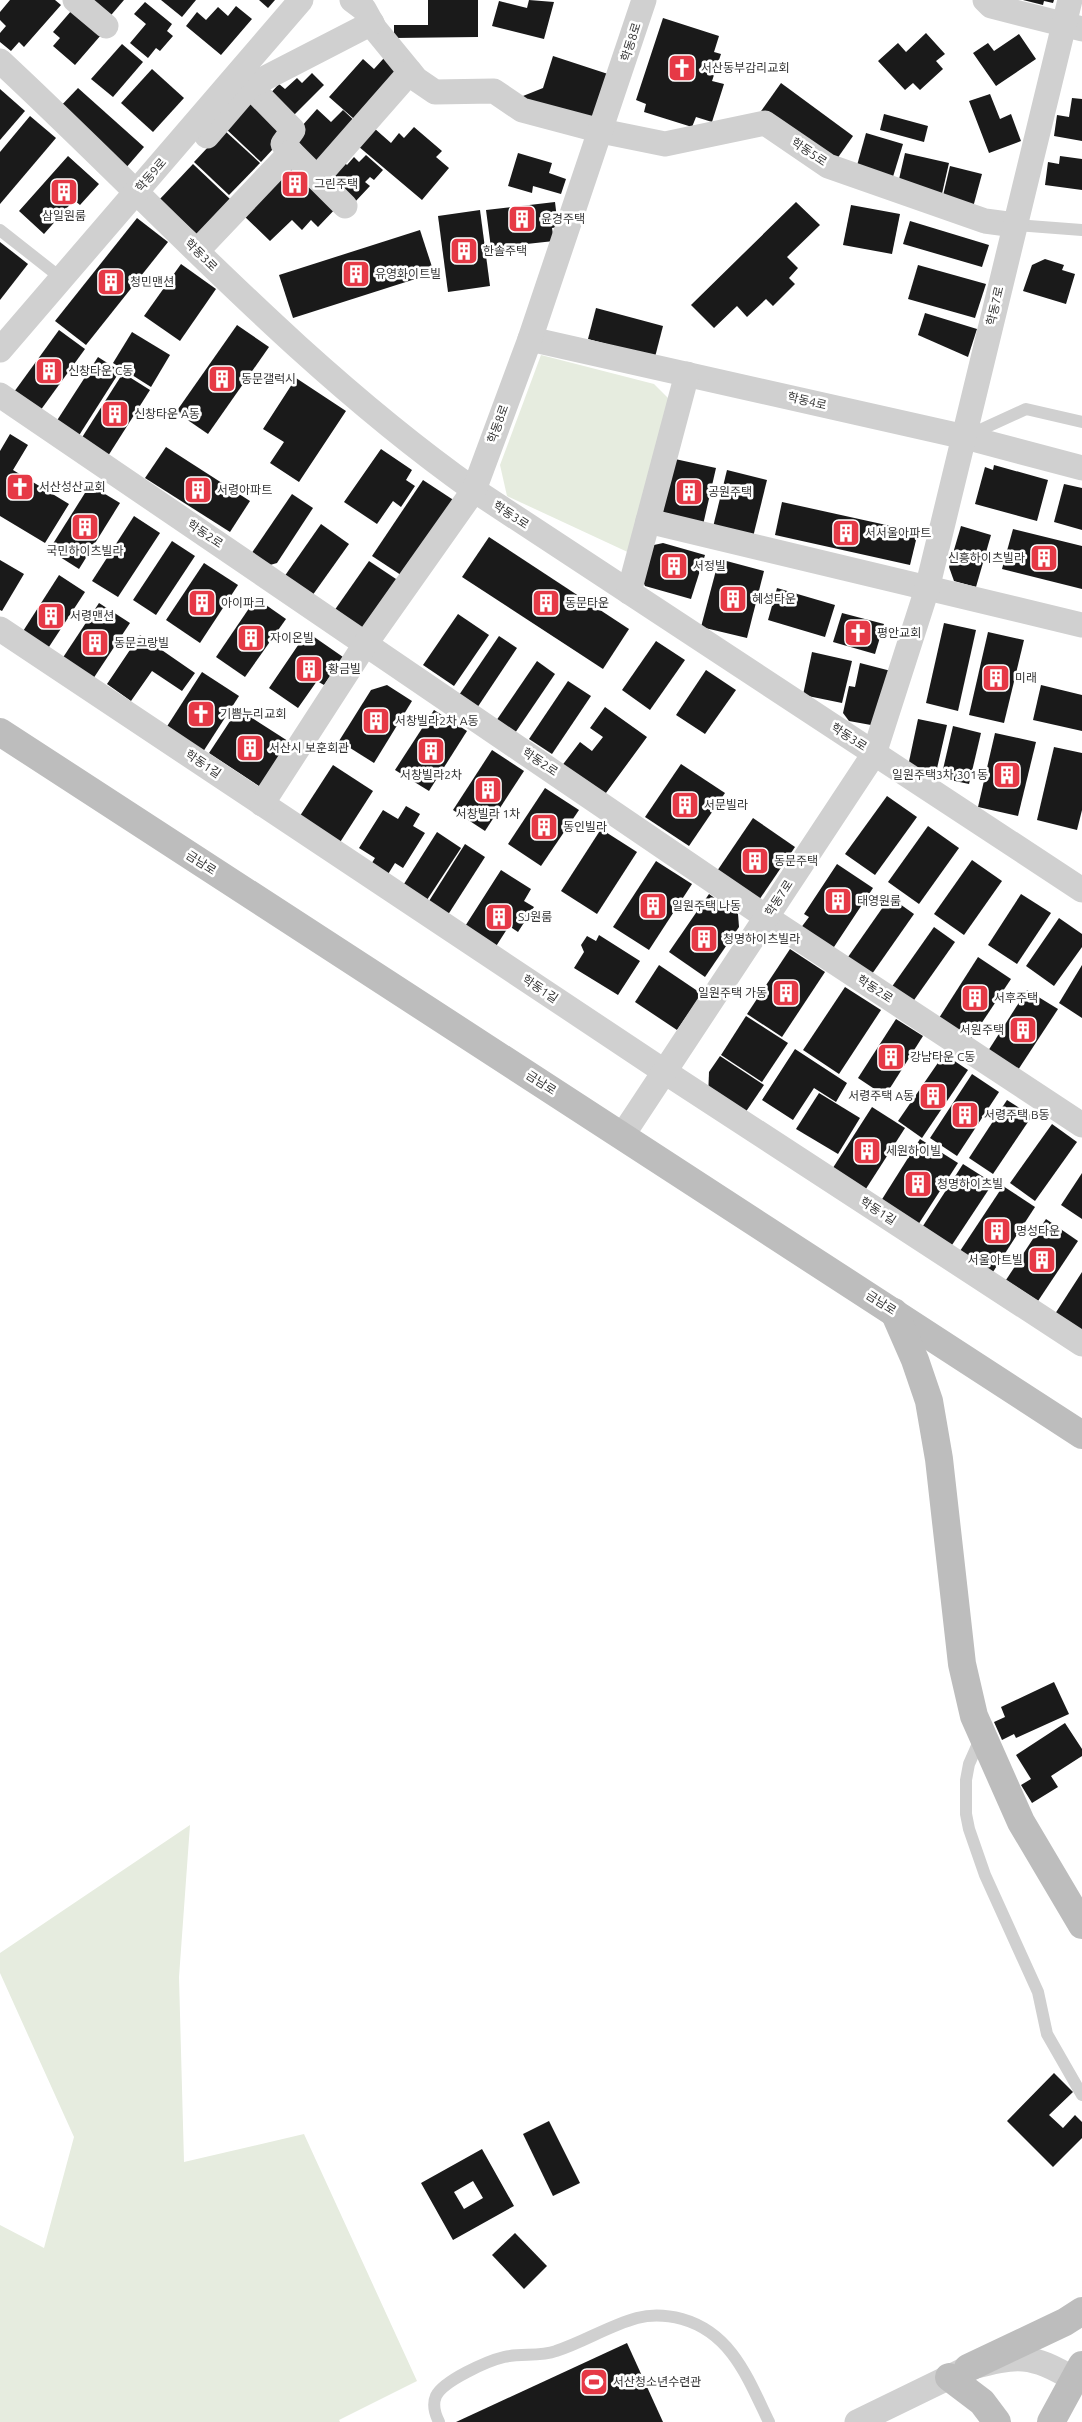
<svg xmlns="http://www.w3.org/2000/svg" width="1082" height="2422" font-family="Ubuntu,'Noto Sans KR',sans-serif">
  <rect width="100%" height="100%" fill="#fff"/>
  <g fill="#e6ecdf">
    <path d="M541 355 654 384 671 401 634 555 507 496 500 465Z"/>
    <path d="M190 1825 179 1977 184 2162 304 2134 417 2381 339 2420 340 2422H0V2225L44 2248 74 2137 0 1973V1953Z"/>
  </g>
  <g fill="#1a1a1a" fill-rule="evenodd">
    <path d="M10 0H55L61 5 24 47 19 42 11 51 0 42V33L6 26 0 20V12Z"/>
    <path d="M88 0H124L106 21Z"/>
    <path d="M161 0H196L182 17Z"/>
    <path d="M259 0H275L268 8Z"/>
    <path d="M428 0H478V37L394 38V25H428Z"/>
    <path d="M529 0 554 2 544 39 492 26 499 1 527 8Z"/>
    <path d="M1023 0H1054L1053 3 1044 1 1043 5Z"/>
    <path d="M145 2 172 24 167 31 173 36 160 51 156 48 148 58 130 43 146 24 134 14Z"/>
    <path d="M236 6 252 19 221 55 186 26 197 12 206 20 218 7 228 16Z"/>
    <path d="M72 10 101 35 75 65 53 46 60 38 53 32Z"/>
    <path d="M663 18 719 36 714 52 721 54 712 81 724 84 712 122 696 117 692 127 644 112 646 104 636 100Z"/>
    <path d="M926 33 945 54 936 61 943 69 920 90 913 83 905 90 878 61 898 43 906 52Z"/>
    <path d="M1019 34 1036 59 996 86 973 53 988 43 994 51Z"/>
    <path d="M122 44 143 62 113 97 91 79Z"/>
    <path d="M553 56 611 75 594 127 520 104 523 96 543 88Z"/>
    <path d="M384 58 404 76 361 125 329 97 363 59 374 69Z"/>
    <path d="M152 69 184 98 153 132 121 103Z"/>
    <path d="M312 73 324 85 289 120 266 98 279 84 285 89 297 78 302 83Z"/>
    <path d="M781 83 853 136 832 166 759 114Z"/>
    <path d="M78 88 144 147 125 169 58 109Z"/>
    <path d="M0 89 25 111 0 140Z"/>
    <path d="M990 94 1000 119 1011 114 1021 141 989 153 969 101Z"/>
    <path d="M254 98 285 136 261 162 225 128Z"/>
    <path d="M1072 98 1082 99V141L1054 136 1057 115 1069 117Z"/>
    <path d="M317 109 331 122 343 110 359 125 317 172 286 144Z"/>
    <path d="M884 114 928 126 924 142 880 130Z"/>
    <path d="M30 116 56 138 0 204V152Z"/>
    <path d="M414 127 442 151 436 157 449 168 422 200 358 146 374 128 391 143 399 133 404 138Z"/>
    <path d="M224 130 260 163 229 195 194 162Z"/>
    <path d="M866 133 903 144 892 180 856 169Z"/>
    <path d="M518 153 552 163 549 173 566 179 561 194 533 186 532 193 508 186Z"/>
    <path d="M905 153 949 163 941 198 897 188Z"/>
    <path d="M366 155 383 170 374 180 370 177 365 182 370 186 354 203 326 178 342 160 347 165 354 157 359 162Z"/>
    <path d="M68 156 99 184 80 205 74 200 44 234 19 211Z"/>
    <path d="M1060 156 1082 159V190L1045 185 1048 162 1059 164Z"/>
    <path d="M295 162 339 205 318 227 311 220 302 230 292 220 270 241 243 215Z"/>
    <path d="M193 164 231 200 198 235 159 200Z"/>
    <path d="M950 166 982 174 972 211 941 204Z"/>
    <path d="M555 202 558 227 552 228 554 241 491 248 486 210Z"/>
    <path d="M796 202 820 225 787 257 798 268 789 278 795 284 773 306 766 299 747 317 737 306 714 328 691 305Z"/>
    <path d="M851 205 900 214 892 254 843 245Z"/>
    <path d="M480 210 490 286 448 292 438 216Z"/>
    <path d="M137 218 168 242 86 345 55 321Z"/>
    <path d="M910 221 989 245 982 267 903 244Z"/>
    <path d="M420 230 434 273 293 318 279 275Z"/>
    <path d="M0 242 28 264 0 300Z"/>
    <path d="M1045 259 1064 265 1062 270 1075 274 1066 304 1023 291 1032 265Z"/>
    <path d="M181 264 216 289 180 341 144 316Z"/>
    <path d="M918 265 986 284 975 318 908 299Z"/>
    <path d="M596 308 663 326 655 357 588 339Z"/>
    <path d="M925 313 977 329 968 357 918 335Z"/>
    <path d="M237 325 269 347 208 434 176 412Z"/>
    <path d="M59 330 85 349 40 411 14 392Z"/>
    <path d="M132 332 170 355 151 387 113 363Z"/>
    <path d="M98 357 120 371 78 437 56 422Z"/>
    <path d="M123 373 150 390 108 456 81 439Z"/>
    <path d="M296 378 346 411 299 482 270 463 284 442 263 429Z"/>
    <path d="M10 434 28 445 13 470 69 504 45 543 0 516V451Z"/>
    <path d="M166 447 250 501 230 532 145 478Z"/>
    <path d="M381 449 412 470 406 480 415 486 401 507 393 501 377 524 344 502Z"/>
    <path d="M675 459 716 468 703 525 662 515Z"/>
    <path d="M994 465 1048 480 1037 521 975 504 985 467 993 470Z"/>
    <path d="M727 470 767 480 753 537 713 527Z"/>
    <path d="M423 480 458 503 407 579 372 556Z"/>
    <path d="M1064 484 1082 488V530L1054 522Z"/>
    <path d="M90 485 120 503 79 569 49 550Z"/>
    <path d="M292 494 313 508 277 563 263 567 249 557Z"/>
    <path d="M782 502 918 532 910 565 775 535Z"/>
    <path d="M134 516 160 533 118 597 92 581Z"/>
    <path d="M321 524 349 544 312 596 284 577Z"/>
    <path d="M961 526 991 535 976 587 954 581 949 567Z"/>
    <path d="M1013 529 1082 546V589L1002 569Z"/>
    <path d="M489 537 629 629 603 669 462 577Z"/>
    <path d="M172 541 195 556 156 615 133 600Z"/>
    <path d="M663 543 705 555 691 599 645 586 641 576 654 545Z"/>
    <path d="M719 559 764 571 747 638 701 627Z"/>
    <path d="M0 560 24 574 2 611 0 610Z"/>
    <path d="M369 561 402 583 367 634 334 611Z"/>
    <path d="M204 563 238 585 200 643 166 620Z"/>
    <path d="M59 575 85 592 43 656 18 639Z"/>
    <path d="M777 588 835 605 825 637 768 620Z"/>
    <path d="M256 598 286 619 245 677 216 657Z"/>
    <path d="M99 603 130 623 91 682 60 662Z"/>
    <path d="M842 613 884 624 875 654 833 642Z"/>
    <path d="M458 614 489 635 454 686 423 665Z"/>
    <path d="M944 623 976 630 958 711 926 703Z"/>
    <path d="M307 632 343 657 324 685 317 681 298 708 269 688Z"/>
    <path d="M988 632 1024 640 1004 723 969 715Z"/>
    <path d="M140 635 195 673 182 691 152 671 131 701 107 684Z"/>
    <path d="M499 636 517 648 475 711 457 698Z"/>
    <path d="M656 641 685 660 650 710 622 690Z"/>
    <path d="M812 652 852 661 842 703 803 695Z"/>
    <path d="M537 661 555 674 513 736 494 724Z"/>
    <path d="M860 663 891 671 871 725 849 721 843 713 849 686 855 687Z"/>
    <path d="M706 670 736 690 705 734 676 715Z"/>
    <path d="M202 672 239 696 201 755 164 731Z"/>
    <path d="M568 681 591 696 552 754 529 739Z"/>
    <path d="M387 685 412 701 374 763 339 741 371 690Z"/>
    <path d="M1041 685 1082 695V731L1033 720Z"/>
    <path d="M605 707 647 737 603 797 561 767 580 742 592 751 603 737 590 728Z"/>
    <path d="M238 709 291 743 262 788 209 753Z"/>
    <path d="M434 710 467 731 429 791 395 770Z"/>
    <path d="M918 719 947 725 935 777 907 771Z"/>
    <path d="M953 726 981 733 969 784 941 778Z"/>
    <path d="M995 733 1036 742 1018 816 978 807Z"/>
    <path d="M1054 747 1082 753V810L1077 830 1037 820Z"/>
    <path d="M492 750 524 771 485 831 453 810Z"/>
    <path d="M681 764 725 793 689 846 645 817Z"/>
    <path d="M333 765 373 791 337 847 296 822Z"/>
    <path d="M545 788 579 810 541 866 508 844Z"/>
    <path d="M887 796 917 817 875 875 845 854Z"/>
    <path d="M406 806 420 814 413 826 425 833 403 868 395 863 385 879 368 869 375 858 359 848 383 810 398 819Z"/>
    <path d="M753 818 795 847 757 903 715 874Z"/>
    <path d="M928 826 959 848 919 904 888 882Z"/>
    <path d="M601 829 637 852 597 914 561 891Z"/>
    <path d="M437 832 461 848 425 903 402 887Z"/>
    <path d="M465 844 485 857 444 921 424 909Z"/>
    <path d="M972 860 1002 881 964 935 934 914Z"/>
    <path d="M656 861 692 884 649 950 613 927Z"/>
    <path d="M837 864 873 888 832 950 800 929 809 917 804 914Z"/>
    <path d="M501 870 531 889 524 901 534 907 518 932 509 926 493 951 462 931Z"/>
    <path d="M709 894 738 914 739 927 705 977 669 952Z"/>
    <path d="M1021 894 1051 913 1017 964 988 945Z"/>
    <path d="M890 897 914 914 872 974 848 957Z"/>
    <path d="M1059 918 1082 934V947L1054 986 1026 966Z"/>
    <path d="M934 927 955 942 912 1003 891 988Z"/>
    <path d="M599 935 640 961 618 995 574 968 584 952 581 945 587 936 596 941Z"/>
    <path d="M790 949 825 972 782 1037 747 1014Z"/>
    <path d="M978 957 1011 979 971 1039 939 1018Z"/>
    <path d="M659 965 702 994 677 1030 635 1002Z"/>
    <path d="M1082 965V1018L1059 1003Z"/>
    <path d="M845 987 881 1010 839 1074 803 1050Z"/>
    <path d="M1027 990 1058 1009 1018 1070 988 1051Z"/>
    <path d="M746 1016 788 1043 762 1082 721 1055Z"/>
    <path d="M896 1019 923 1036 885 1096 858 1078Z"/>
    <path d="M795 1049 847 1083 836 1102 814 1088 793 1120 762 1100Z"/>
    <path d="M944 1054 968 1070 922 1138 898 1121Z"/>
    <path d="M720 1056 764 1085 741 1119 708 1098 709 1072Z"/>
    <path d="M972 1074 999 1092 957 1156 930 1138Z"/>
    <path d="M819 1093 860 1118 838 1154 796 1129Z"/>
    <path d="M1007 1100 1032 1116 993 1174 969 1158Z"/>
    <path d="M872 1107 905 1128 862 1195 829 1174Z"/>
    <path d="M1052 1124 1077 1142 1035 1201 1010 1183Z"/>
    <path d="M920 1139 958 1163 916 1228 879 1204Z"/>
    <path d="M963 1164 993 1183 950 1248 921 1229Z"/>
    <path d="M1082 1173V1219L1061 1205Z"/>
    <path d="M1003 1186 1035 1207 991 1275 958 1254Z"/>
    <path d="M1046 1219 1078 1241 1038 1301 1006 1280Z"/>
    <path d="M1082 1272V1335L1053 1317Z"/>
    <path d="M1054 1682 1069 1714 1016 1738 1014 1734 1002 1740 994 1722 1005 1717 1001 1707Z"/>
    <path d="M1065 1723 1082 1749V1756L1051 1776 1058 1787 1032 1803 1021 1785 1031 1779 1016 1755Z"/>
    <path d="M1054 2073 1073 2092 1049 2115 1063 2128 1075 2115 1082 2122V2138L1053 2167 1007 2121Z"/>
    <path d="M549 2121 580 2183 553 2196 523 2134Z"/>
    <path d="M482 2149 514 2206 453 2240 421 2183ZM473 2181 483 2198 464 2209 454 2192Z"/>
    <path d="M515 2233 547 2266 524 2289 492 2255Z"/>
    <path d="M627 2343 663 2422H456Z"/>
  </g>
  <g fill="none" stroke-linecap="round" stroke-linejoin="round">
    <g stroke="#d0d0d0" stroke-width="12">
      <path d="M1015 225 1082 230"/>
      <path d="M0 230 61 278"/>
      <path d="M967 436 1026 409 1082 422"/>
      <path d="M981 1737 969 1764 966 1780V1814L969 1829 985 1875 1038 1992 1047 2034 1082 2095"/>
      <path d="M439 2422C435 2414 432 2405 436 2396 443 2381 487 2361 504 2357 521 2353 540 2357 556 2351 584 2342 608 2326 637 2318 652 2314 667 2315 682 2319 732 2333 748 2379 769 2422"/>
    </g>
    <g stroke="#d0d0d0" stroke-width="25">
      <path d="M75 0 106 26"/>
      <path d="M352 0 364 9 375 29 416 79 435 92 494 91 522 110 601 131 665 144 765 123 828 166 985 221 1015 225"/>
      <path d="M985 0 991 6 1082 29"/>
      <path d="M0 61C156 206 299 366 474 490L1082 890"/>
      <path d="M240 76 293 130 283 144 345 206"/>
      <path d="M207 136 250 86 372 23"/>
      <path d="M317 178 410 72"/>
      <path d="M197 251 291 152"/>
      <path d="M530 339 965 437 1082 468"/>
      <path d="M0 350 301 0"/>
      <path d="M0 395 766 917 1082 1125"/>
      <path d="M648 521 1082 625"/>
      <path d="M629 592 687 374"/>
      <path d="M0 629 665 1072 1082 1344"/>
      <path d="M262 804 366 643 474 490 530 339 644 0"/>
      <path d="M622 1136 874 754 927 589 1070 0"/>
      <path d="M857 2422 968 2368C1018 2355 1030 2353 1075 2380"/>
    </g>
    <g stroke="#bdbdbd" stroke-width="28">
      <path d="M0 732 1082 1435"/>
      <path d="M894 1312 915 1360 929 1401 939 1459 962 1664 974 1716 1021 1822 1082 1925"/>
      <path d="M968 2368 1065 2322 1082 2311"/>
      <path d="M949 2377 982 2402 997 2422"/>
      <path d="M1051 2422 1082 2365"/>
    </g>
  </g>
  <defs>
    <symbol id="church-square" viewBox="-11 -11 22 22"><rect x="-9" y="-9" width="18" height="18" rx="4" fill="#e63946" stroke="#fff"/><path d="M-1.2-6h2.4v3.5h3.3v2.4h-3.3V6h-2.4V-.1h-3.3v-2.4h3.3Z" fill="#fff"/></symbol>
    <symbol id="building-square" viewBox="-11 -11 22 22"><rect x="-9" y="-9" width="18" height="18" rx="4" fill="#e63946" stroke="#fff"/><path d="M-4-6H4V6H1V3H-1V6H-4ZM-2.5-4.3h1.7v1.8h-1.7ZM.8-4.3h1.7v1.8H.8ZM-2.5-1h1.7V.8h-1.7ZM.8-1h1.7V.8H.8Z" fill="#fff"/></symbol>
    <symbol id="stadium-square" viewBox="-11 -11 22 22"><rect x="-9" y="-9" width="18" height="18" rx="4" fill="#e63946" stroke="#fff"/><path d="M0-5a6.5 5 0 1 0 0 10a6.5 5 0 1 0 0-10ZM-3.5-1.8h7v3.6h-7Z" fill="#fff"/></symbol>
  </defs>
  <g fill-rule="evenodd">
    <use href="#church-square" x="666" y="52" width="32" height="32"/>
    <use href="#building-square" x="279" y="168" width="32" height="32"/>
    <use href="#building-square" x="48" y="176" width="32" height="32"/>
    <use href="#building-square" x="506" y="203" width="32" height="32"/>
    <use href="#building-square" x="448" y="235" width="32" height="32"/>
    <use href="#building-square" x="340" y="258" width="32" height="32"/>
    <use href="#building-square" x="95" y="266" width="32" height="32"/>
    <use href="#building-square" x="33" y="355" width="32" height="32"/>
    <use href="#building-square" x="206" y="363" width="32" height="32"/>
    <use href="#building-square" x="99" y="398" width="32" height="32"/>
    <use href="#church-square" x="4" y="471" width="32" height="32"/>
    <use href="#building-square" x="182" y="474" width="32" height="32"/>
    <use href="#building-square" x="673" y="476" width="32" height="32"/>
    <use href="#building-square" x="69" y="511" width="32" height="32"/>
    <use href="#building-square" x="830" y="517" width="32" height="32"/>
    <use href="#building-square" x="1028" y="542" width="32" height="32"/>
    <use href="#building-square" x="658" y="550" width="32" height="32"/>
    <use href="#building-square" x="717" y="583" width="32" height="32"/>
    <use href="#building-square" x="186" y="587" width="32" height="32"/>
    <use href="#building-square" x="530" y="587" width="32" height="32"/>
    <use href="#building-square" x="35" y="600" width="32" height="32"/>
    <use href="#church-square" x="842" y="617" width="32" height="32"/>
    <use href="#building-square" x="235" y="622" width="32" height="32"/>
    <use href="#building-square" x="79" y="627" width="32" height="32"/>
    <use href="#building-square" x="293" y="653" width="32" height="32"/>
    <use href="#building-square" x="980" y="662" width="32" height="32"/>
    <use href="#church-square" x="185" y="698" width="32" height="32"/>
    <use href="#building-square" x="360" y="705" width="32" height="32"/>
    <use href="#building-square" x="234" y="732" width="32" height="32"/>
    <use href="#building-square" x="415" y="735" width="32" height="32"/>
    <use href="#building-square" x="991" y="759" width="32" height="32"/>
    <use href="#building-square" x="472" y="774" width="32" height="32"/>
    <use href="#building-square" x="669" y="789" width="32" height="32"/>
    <use href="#building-square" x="528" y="811" width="32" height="32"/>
    <use href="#building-square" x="739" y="845" width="32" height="32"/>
    <use href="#building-square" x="822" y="885" width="32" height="32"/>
    <use href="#building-square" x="637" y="890" width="32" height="32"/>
    <use href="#building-square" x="483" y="901" width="32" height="32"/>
    <use href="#building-square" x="688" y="923" width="32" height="32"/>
    <use href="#building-square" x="770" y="977" width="32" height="32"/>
    <use href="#building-square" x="959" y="982" width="32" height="32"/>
    <use href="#building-square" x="1007" y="1014" width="32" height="32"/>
    <use href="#building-square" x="875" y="1041" width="32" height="32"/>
    <use href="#building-square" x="917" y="1080" width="32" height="32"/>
    <use href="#building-square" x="949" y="1099" width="32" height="32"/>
    <use href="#building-square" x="851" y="1135" width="32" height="32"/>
    <use href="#building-square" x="902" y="1168" width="32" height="32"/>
    <use href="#building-square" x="981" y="1215" width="32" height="32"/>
    <use href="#building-square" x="1026" y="1244" width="32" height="32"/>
    <use href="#stadium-square" x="578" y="2366" width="32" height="32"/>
  </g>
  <g text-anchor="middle" stroke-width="5" stroke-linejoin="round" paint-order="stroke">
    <g font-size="12" fill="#333" stroke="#fff">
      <text transform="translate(631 42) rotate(-72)" y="4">학동8로</text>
      <text transform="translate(809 152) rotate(34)" y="4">학동5로</text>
      <text transform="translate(151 175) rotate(-49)" y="4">학동9로</text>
      <text transform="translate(201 255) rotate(45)" y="4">학동3로</text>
      <text transform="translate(995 306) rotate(-77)" y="4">학동7로</text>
      <text transform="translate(807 401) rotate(13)" y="4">학동4로</text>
      <text transform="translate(498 424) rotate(-70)" y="4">학동8로</text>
      <text transform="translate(511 515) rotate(33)" y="4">학동3로</text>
      <text transform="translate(205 534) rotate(34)" y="4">학동2로</text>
      <text transform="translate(849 737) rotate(33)" y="4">학동3로</text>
      <text transform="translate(540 762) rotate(34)" y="4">학동2로</text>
      <text transform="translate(203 764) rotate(34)" y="4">학동1길</text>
      <text transform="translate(201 863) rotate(33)" y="4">금남로</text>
      <text transform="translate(779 898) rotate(-57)" y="4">학동7로</text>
      <text transform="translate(540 989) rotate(34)" y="4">학동1길</text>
      <text transform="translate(875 989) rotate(33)" y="4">학동2로</text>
      <text transform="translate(541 1083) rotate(33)" y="4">금남로</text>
      <text transform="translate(878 1211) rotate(33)" y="4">학동1길</text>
      <text transform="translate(881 1303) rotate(33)" y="4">금남로</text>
    </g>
    <g font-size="12" fill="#333" stroke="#fff" text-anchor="start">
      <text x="701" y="72">서산동부감리교회</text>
      <text x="314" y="188">그린주택</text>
      <text x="64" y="220" text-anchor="middle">삼일원룸</text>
      <text x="541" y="223">윤경주택</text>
      <text x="483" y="255">한솔주택</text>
      <text x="375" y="278">유영화이트빌</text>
      <text x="130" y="286">청민맨션</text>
      <text x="68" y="375">신창타운 C동</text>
      <text x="241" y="383">동문갤럭시</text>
      <text x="134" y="418">신창타운 A동</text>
      <text x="39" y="491">서산성산교회</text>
      <text x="217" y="494">서령아파트</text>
      <text x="708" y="496">공원주택</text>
      <text x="865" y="537">서서울아파트</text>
      <text x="85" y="555" text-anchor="middle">국민하이츠빌라</text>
      <text x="1025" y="562" text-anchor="end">신흥하이츠빌라</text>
      <text x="693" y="570">서정빌</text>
      <text x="752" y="603">혜성타운</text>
      <text x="221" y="607">아이파크</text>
      <text x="565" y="607">동문타운</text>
      <text x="70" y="620">서령맨션</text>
      <text x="877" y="637">평안교회</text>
      <text x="270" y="642">자이온빌</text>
      <text x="114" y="647">동문그랑빌</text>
      <text x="328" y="673">황금빌</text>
      <text x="1015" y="682">미래</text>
      <text x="220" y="718">기쁨누리교회</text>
      <text x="395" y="725">서창빌라2차 A동</text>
      <text x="269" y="752">서산시 보훈회관</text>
      <text x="431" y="779" text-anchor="middle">서창빌라2차</text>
      <text x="988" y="779" text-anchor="end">일원주택3차 301동</text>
      <text x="704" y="809">서문빌라</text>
      <text x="488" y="818" text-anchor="middle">서창빌라 1차</text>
      <text x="563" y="831">동인빌라</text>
      <text x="774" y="865">동문주택</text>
      <text x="857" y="905">태영원룸</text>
      <text x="672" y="910">일원주택 나동</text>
      <text x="518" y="921">SJ원룸</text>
      <text x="723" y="943">청명하이츠빌라</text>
      <text x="767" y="997" text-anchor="end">일원주택 가동</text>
      <text x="994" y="1002">서후주택</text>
      <text x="1004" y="1034" text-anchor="end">서원주택</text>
      <text x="910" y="1061">강남타운 C동</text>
      <text x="914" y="1100" text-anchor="end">서령주택 A동</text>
      <text x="984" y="1119">서령주택 B동</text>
      <text x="886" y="1155">세원하이빌</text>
      <text x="937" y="1188">청명하이츠빌</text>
      <text x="1016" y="1235">명성타운</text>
      <text x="1023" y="1264" text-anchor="end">서울아트빌</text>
      <text x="613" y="2386">서산청소년수련관</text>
    </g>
  </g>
</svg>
